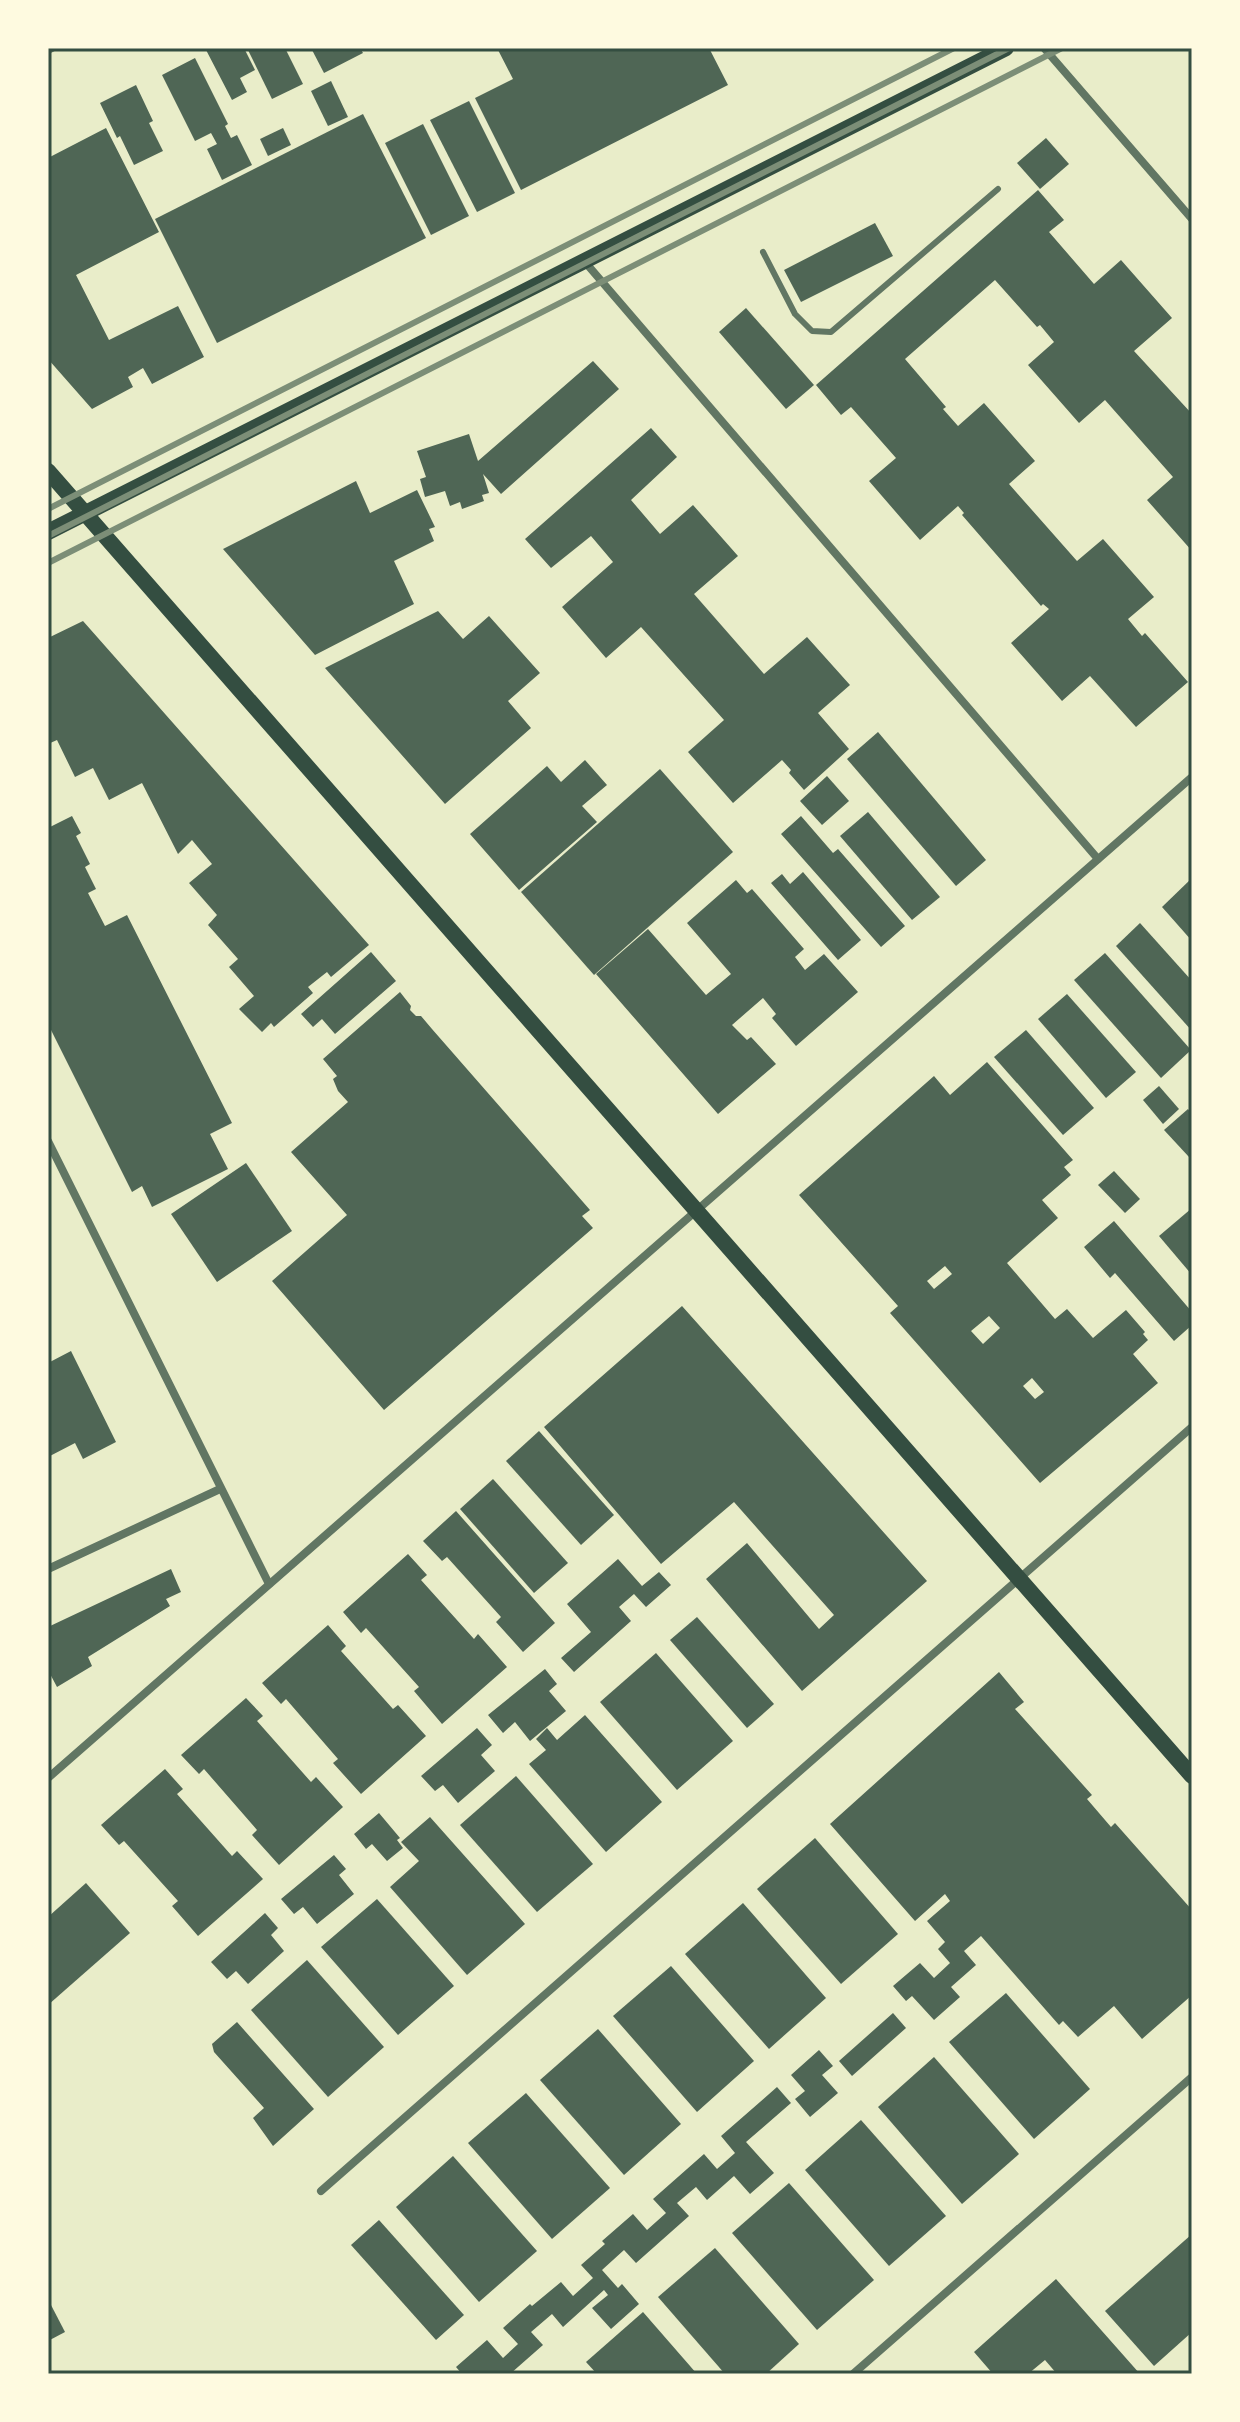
<svg xmlns="http://www.w3.org/2000/svg" width="1240" height="2422" font-family="Quicksand,sans-serif">
  <rect width="100%" height="100%" fill="#e9edc9"/>
  <g fill="#4f6655" fill-rule="evenodd">
    <path d="M205 48H244L255 70 240 78 247 92 232 100Z"/>
    <path d="M247 48H285L303 84 272 99Z"/>
    <path d="M311 48H360L363 53 324 73Z"/>
    <path d="M497 48H709L728 85 521 190 475 98 513 79Z"/>
    <path d="M195 58 228 124 225 126 231 138 237 135 252 165 222 180 207 149 217 144 211 133 195 141 162 75Z"/>
    <path d="M331 81 348 117 328 126 311 91Z"/>
    <path d="M136 85 153 121 149 123 163 151 134 165 120 136 117 138 100 103Z"/>
    <path d="M469 101 515 193 477 212 430 120Z"/>
    <path d="M363 114 426 238 217 343 155 219Z"/>
    <path d="M423 124 469 216 431 235 385 143Z"/>
    <path d="M106 128 159 232 76 275 109 340 178 306 204 357 152 384 143 368 128 377 133 387 92 409 48 359V158Z"/>
    <path d="M283 128 291 145 268 156 260 139Z"/>
    <path d="M1046 138 1069 164 1040 189 1017 163Z"/>
    <path d="M1038 190 1064 220 1049 232 1094 284 1121 260 1172 318 1134 351 1192 414V551L1147 500 1173 477 1105 400 1079 423 1028 365 1054 342 1040 325 1037 327 995 280 905 359 946 407 943 409 958 426 984 403 1035 461 1009 484 1077 561 1103 539 1154 597 1128 619 1142 636 1145 633 1188 682 1136 727 1090 676 1062 701 1011 643 1049 609 1043 604 1041 606 962 515 964 513 958 506 920 540 869 481 896 458 851 407 841 415 816 385Z"/>
    <path d="M875 223 893 256 801 302 784 270Z"/>
    <path d="M746 308 814 385 786 409 719 332Z"/>
    <path d="M593 361 619 389 501 494 483 474 489 493 482 495 484 501 462 509 460 502 450 506 445 491 425 497 420 479 426 477 417 451 469 434 478 461Z"/>
    <path d="M651 428 677 457 631 500 660 534 693 505 738 556 694 594 764 674 807 637 850 685 818 713 849 749 804 790 789 773 791 770 782 760 733 803 688 752 724 720 641 627 606 658 562 607 613 562 591 536 551 568 525 539Z"/>
    <path d="M356 481 370 513 417 490 435 527 429 529 434 541 394 561 414 604 315 655 223 549Z"/>
    <path d="M438 611 463 639 489 616 540 673 508 701 531 728 445 804 325 668Z"/>
    <path d="M83 621 369 945 331 977 327 972 308 987 313 993 274 1027 271 1023 262 1032 239 1009 254 996 229 967 238 959 208 925 217 915 189 883 212 864 192 840 178 854 142 783 109 800 93 768 75 777 57 740 48 744V638Z"/>
    <path d="M878 732 986 860 956 886 847 759Z"/>
    <path d="M585 760 607 785 582 806 597 822 519 890 470 834 547 766 561 782Z"/>
    <path d="M660 769 733 852 594 975 521 892Z"/>
    <path d="M827 776 849 801 822 825 800 801Z"/>
    <path d="M868 812 940 897 912 920 840 836Z"/>
    <path d="M72 816 81 833 76 836 90 864 85 867 96 889 88 893 105 926 127 915 232 1123 210 1134 228 1169 152 1207 142 1186 132 1192 48 1024V828Z"/>
    <path d="M801 816 833 853 838 849 905 926 881 947 781 834Z"/>
    <path d="M803 872 861 940 838 960 771 883 782 874 790 884Z"/>
    <path d="M1192 878V941L1162 907Z"/>
    <path d="M736 880 747 893 752 889 804 949 795 957 805 970 824 954 858 992 796 1046 772 1018 776 1014 763 998 732 1025 747 1040 751 1037 776 1064 718 1114 596 974 648 929 706 995 731 974 687 923Z"/>
    <path d="M1140 923 1192 981V1031L1116 946Z"/>
    <path d="M371 952 396 981 335 1034 322 1019 313 1027 301 1014Z"/>
    <path d="M1105 953 1191 1050 1161 1078 1074 980Z"/>
    <path d="M400 992 411 1006 410 1010 416 1016H421L432 1029 590 1210 582 1216 593 1228 384 1410 272 1281 347 1215 291 1152 348 1102 338 1091 333 1079 337 1076 323 1059Z"/>
    <path d="M1067 994 1136 1072 1106 1098 1038 1019Z"/>
    <path d="M1026 1030 1094 1108 1063 1135 994 1057Z"/>
    <path d="M987 1062 1073 1160 1064 1167 1071 1175 1042 1200 1058 1218 1007 1263 1055 1319 1067 1309 1093 1338 1126 1310 1145 1332 1143 1334 1148 1340 1133 1354 1158 1383 1040 1483 890 1313 898 1306 799 1195 934 1076 950 1095ZM945 1266 952 1274 934 1289 927 1281ZM989 1316 1000 1328 983 1344 971 1331ZM1032 1378 1044 1392 1035 1399 1023 1386Z"/>
    <path d="M1159 1086 1179 1109 1163 1124 1143 1100Z"/>
    <path d="M1188 1109 1192 1115V1154L1189 1157 1164 1130Z"/>
    <path d="M246 1163 292 1231 217 1282 171 1214Z"/>
    <path d="M1114 1171 1140 1199 1125 1213 1098 1185Z"/>
    <path d="M1192 1208V1275L1159 1236Z"/>
    <path d="M1114 1221 1192 1312V1325L1174 1341 1115 1273 1110 1278 1084 1247Z"/>
    <path d="M682 1306 927 1581 802 1691 706 1579 747 1543 819 1629 834 1615 734 1502 661 1564 544 1427Z"/>
    <path d="M71 1351 116 1442 83 1459 75 1443 48 1457V1363Z"/>
    <path d="M539 1431 614 1515 581 1545 506 1461Z"/>
    <path d="M493 1479 568 1563 534 1593 460 1509Z"/>
    <path d="M456 1511 555 1623 523 1652 496 1622 501 1617 447 1557 442 1561 423 1541Z"/>
    <path d="M408 1554 427 1575 421 1580 474 1639 478 1634 507 1667 442 1724 414 1691 419 1687 366 1628 361 1633 343 1612Z"/>
    <path d="M618 1559 642 1586 659 1572 671 1585 646 1607 634 1594 619 1607 631 1621 574 1672 561 1658 591 1632 567 1604Z"/>
    <path d="M171 1569 181 1592 166 1599 170 1606 88 1657 92 1666 57 1687 48 1670V1627Z"/>
    <path d="M697 1617 774 1704 747 1728 670 1640Z"/>
    <path d="M328 1625 346 1646 341 1651 393 1709 398 1705 426 1736 361 1794 333 1763 338 1759 286 1699 281 1704 262 1683Z"/>
    <path d="M656 1653 733 1741 677 1790 600 1702Z"/>
    <path d="M545 1669 557 1684 549 1691 566 1711 530 1741 515 1722 503 1733 488 1715Z"/>
    <path d="M999 1672 1024 1702 1015 1709 1092 1795 1087 1799 1111 1827 1115 1823 1192 1910V1995L1142 2039 1114 2006 1078 2037 1063 2021 1059 2025 981 1936 964 1951 976 1965 951 1987 960 1997 934 2020 912 1996 906 2001 893 1986 920 1963 934 1978 950 1963 938 1949 945 1942 927 1921 950 1901 945 1894 915 1921 830 1824Z"/>
    <path d="M246 1698 263 1716 257 1721 311 1782 316 1777 343 1807 279 1865 252 1835 257 1830 204 1769 199 1774 181 1755Z"/>
    <path d="M585 1715 662 1802 606 1852 529 1764 546 1750 536 1739 547 1728 557 1740Z"/>
    <path d="M477 1728 492 1745 481 1755 495 1771 458 1803 443 1785 435 1791 421 1776Z"/>
    <path d="M165 1769 183 1789 177 1794 232 1856 237 1851 263 1879 198 1936 172 1906 178 1901 124 1841 119 1845 101 1825Z"/>
    <path d="M516 1776 593 1864 537 1912 460 1825Z"/>
    <path d="M379 1813 400 1838 397 1840 403 1848 387 1861 372 1844 366 1849 354 1834Z"/>
    <path d="M430 1817 525 1924 467 1975 390 1887 419 1861 401 1842Z"/>
    <path d="M815 1838 898 1934 841 1984 757 1889Z"/>
    <path d="M334 1855 346 1869 339 1875 354 1894 317 1924 303 1907 294 1914 281 1899Z"/>
    <path d="M86 1883 130 1933 48 2005V1917Z"/>
    <path d="M377 1899 454 1986 398 2035 321 1947Z"/>
    <path d="M743 1903 826 1998 769 2049 685 1954Z"/>
    <path d="M265 1913 278 1928 271 1935 284 1951 248 1984 236 1971 227 1979 211 1962Z"/>
    <path d="M307 1960 384 2047 328 2097 251 2010Z"/>
    <path d="M671 1966 754 2061 697 2112 613 2016Z"/>
    <path d="M1006 1993 1090 2089 1034 2139 949 2042Z"/>
    <path d="M893 2013 906 2028 852 2076 839 2061Z"/>
    <path d="M237 2022 314 2109 273 2146 253 2118 264 2108 214 2052 212 2044Z"/>
    <path d="M598 2029 681 2124 624 2175 540 2080Z"/>
    <path d="M819 2050 833 2066 822 2075 838 2093 810 2117 795 2099 805 2091 791 2075Z"/>
    <path d="M934 2057 1019 2154 962 2204 878 2107Z"/>
    <path d="M777 2087 791 2103 746 2142 774 2173 750 2194 734 2176 707 2200 696 2187 677 2203 689 2216 636 2263 624 2250 602 2270 618 2288 622 2284 639 2304 611 2329 592 2308 608 2295 604 2290 563 2327 552 2314 531 2332 543 2345 510 2374H462L456 2367 487 2340 503 2358 518 2344 503 2328 530 2304 532 2306 561 2282 573 2296 593 2278 581 2265 605 2244 602 2241 633 2214 647 2230 666 2213 653 2199 704 2154 717 2169 735 2153 721 2136Z"/>
    <path d="M526 2093 610 2188 552 2239 468 2143Z"/>
    <path d="M861 2120 946 2216 889 2266 805 2170Z"/>
    <path d="M453 2156 537 2251 479 2302 396 2207Z"/>
    <path d="M789 2183 874 2280 817 2330 732 2233Z"/>
    <path d="M379 2220 464 2315 436 2340 351 2245Z"/>
    <path d="M1192 2234V2332L1154 2366 1105 2311Z"/>
    <path d="M715 2248 799 2344 766 2374H725L658 2297Z"/>
    <path d="M1056 2279 1140 2374H1057L1045 2360 1028 2374H993L974 2352Z"/>
    <path d="M51 2305 65 2332 48 2341V2307Z"/>
    <path d="M643 2312 697 2374H597L586 2362Z"/>
  </g>
  <g fill="none" stroke-linecap="round" stroke-linejoin="round">
    <path stroke="#617663" stroke-width="6" d="M763 252 795 314 812 331 831 332 998 189"/>
    <g stroke="#617663" stroke-width="8">
      <path d="M1044 48 1192 219"/>
      <path d="M48 50 52 48"/>
      <path d="M585 262 1098 859"/>
      <path d="M48 1141 269 1584"/>
      <path d="M48 1569 220 1489"/>
      <path d="M48 1778 1192 777"/>
      <path d="M321 2191 1192 1427"/>
      <path d="M853 2374 1192 2077"/>
    </g>
    <g stroke="#344e41" stroke-width="16">
      <path d="M48 471 1192 1776"/>
      <path d="M48 532 1006 48"/>
    </g>
    <g stroke="#7c8e77" stroke-width="6">
      <path d="M48 509 954 48"/>
      <path d="M48 536 1009 48"/>
      <path d="M48 563 1062 48"/>
    </g>
  </g>
  <rect width="1240" height="2422" fill="none" stroke="#fefae0" stroke-width="100"/>
  <rect x="50" y="50" width="1140" height="2322" fill="none" stroke="#344e41" stroke-width="3"/>
</svg>
